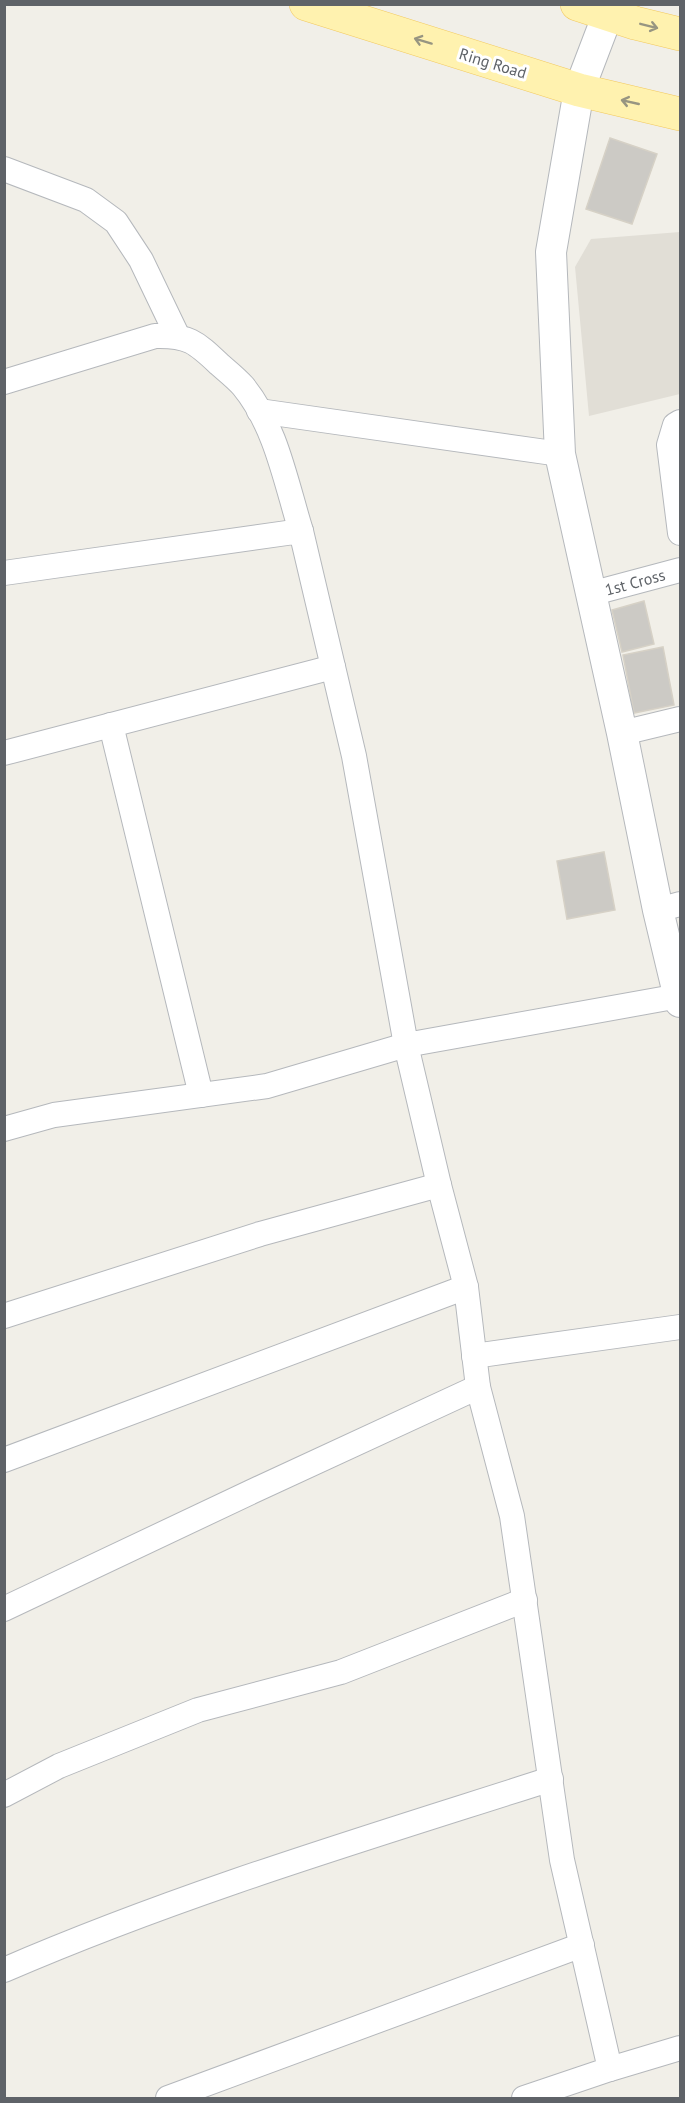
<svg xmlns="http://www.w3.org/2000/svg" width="685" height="2103" font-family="'PT Sans',sans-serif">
  <rect width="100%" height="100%" fill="#f1efe8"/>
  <path fill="#e1ded6" d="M680 232V394L589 416 575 267 591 239Z"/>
  <g fill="#cccac5" stroke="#d6d1c6" stroke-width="1.5">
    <path d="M610 138 657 154 632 224 586 209Z"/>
    <path d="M644 601 654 644 622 652 612 610Z"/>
    <path d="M663 647 674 705 634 713 623 655Z"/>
    <path d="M604 852 615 910 567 919 557 861Z"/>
  </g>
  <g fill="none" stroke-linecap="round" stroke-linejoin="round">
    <defs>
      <g id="minor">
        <path d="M4 169 86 200 116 222 141 260 177 335"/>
        <path d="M4 382 155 336C188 335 196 342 219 364 227 371 236 378 243 386 276 426 286 483 301 531"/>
        <path d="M259 411 560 454"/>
        <path d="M680 422 675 425 669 445 680 533"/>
        <path d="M4 573 301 531 354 756 406 1045 679 996"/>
        <path d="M590 594 680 570"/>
        <path d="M111 725 201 1095"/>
        <path d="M622 733 680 719"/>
        <path d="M4 753 333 667"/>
        <path d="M658 910 680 904"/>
        <path d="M4 1129 54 1115 267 1086 406 1045 439 1185"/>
        <path d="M4 1316 260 1234 439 1185 466 1287"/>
        <path d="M474 1356 680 1327"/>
        <path d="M4 1460 466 1287 478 1387"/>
        <path d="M4 1609 251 1492 478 1387 512 1516 562 1860 610 2069 524 2098"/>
        <path d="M4 1795 59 1766 198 1710 341 1672 525 1600"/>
        <path d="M4 1970C182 1893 367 1838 551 1779"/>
        <path d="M610 2069 680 2048"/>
        <path d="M168 2098 582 1945"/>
      </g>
      <path id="tertiary" d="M608 14 579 90 551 252 560 454 622 733 658 910 680 1002"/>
      <g id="primary">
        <path d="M306 4 579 90 680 114"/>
        <path d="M577 4 635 23 680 34"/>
      </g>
    </defs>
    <use href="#minor" stroke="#b5b8bc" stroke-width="26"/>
    <use href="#tertiary" stroke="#b5b8bc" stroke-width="32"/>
    <use href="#primary" stroke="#f2c960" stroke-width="34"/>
    <use href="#minor" stroke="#fff" stroke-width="24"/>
    <use href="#tertiary" stroke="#fff" stroke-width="30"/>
    <use href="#primary" stroke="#fff2af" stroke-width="33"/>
  </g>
  <defs><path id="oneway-shaft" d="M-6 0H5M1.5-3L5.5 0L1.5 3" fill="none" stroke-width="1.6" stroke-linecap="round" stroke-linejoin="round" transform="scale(1.5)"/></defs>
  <g stroke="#979581">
    <use href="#oneway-shaft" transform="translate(649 26) rotate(14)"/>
    <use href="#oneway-shaft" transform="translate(423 41) rotate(-163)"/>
    <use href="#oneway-shaft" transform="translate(630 102) rotate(-167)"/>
  </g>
  <g text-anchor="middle" stroke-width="6" stroke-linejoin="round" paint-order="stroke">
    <g font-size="16" fill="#5f6368" stroke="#fff">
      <text transform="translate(493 63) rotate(17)" y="6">Ring Road</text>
      <text transform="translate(635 582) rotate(-15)" y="6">1st Cross</text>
    </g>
  </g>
  <rect width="685" height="2103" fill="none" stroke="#5f6368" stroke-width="12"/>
</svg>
